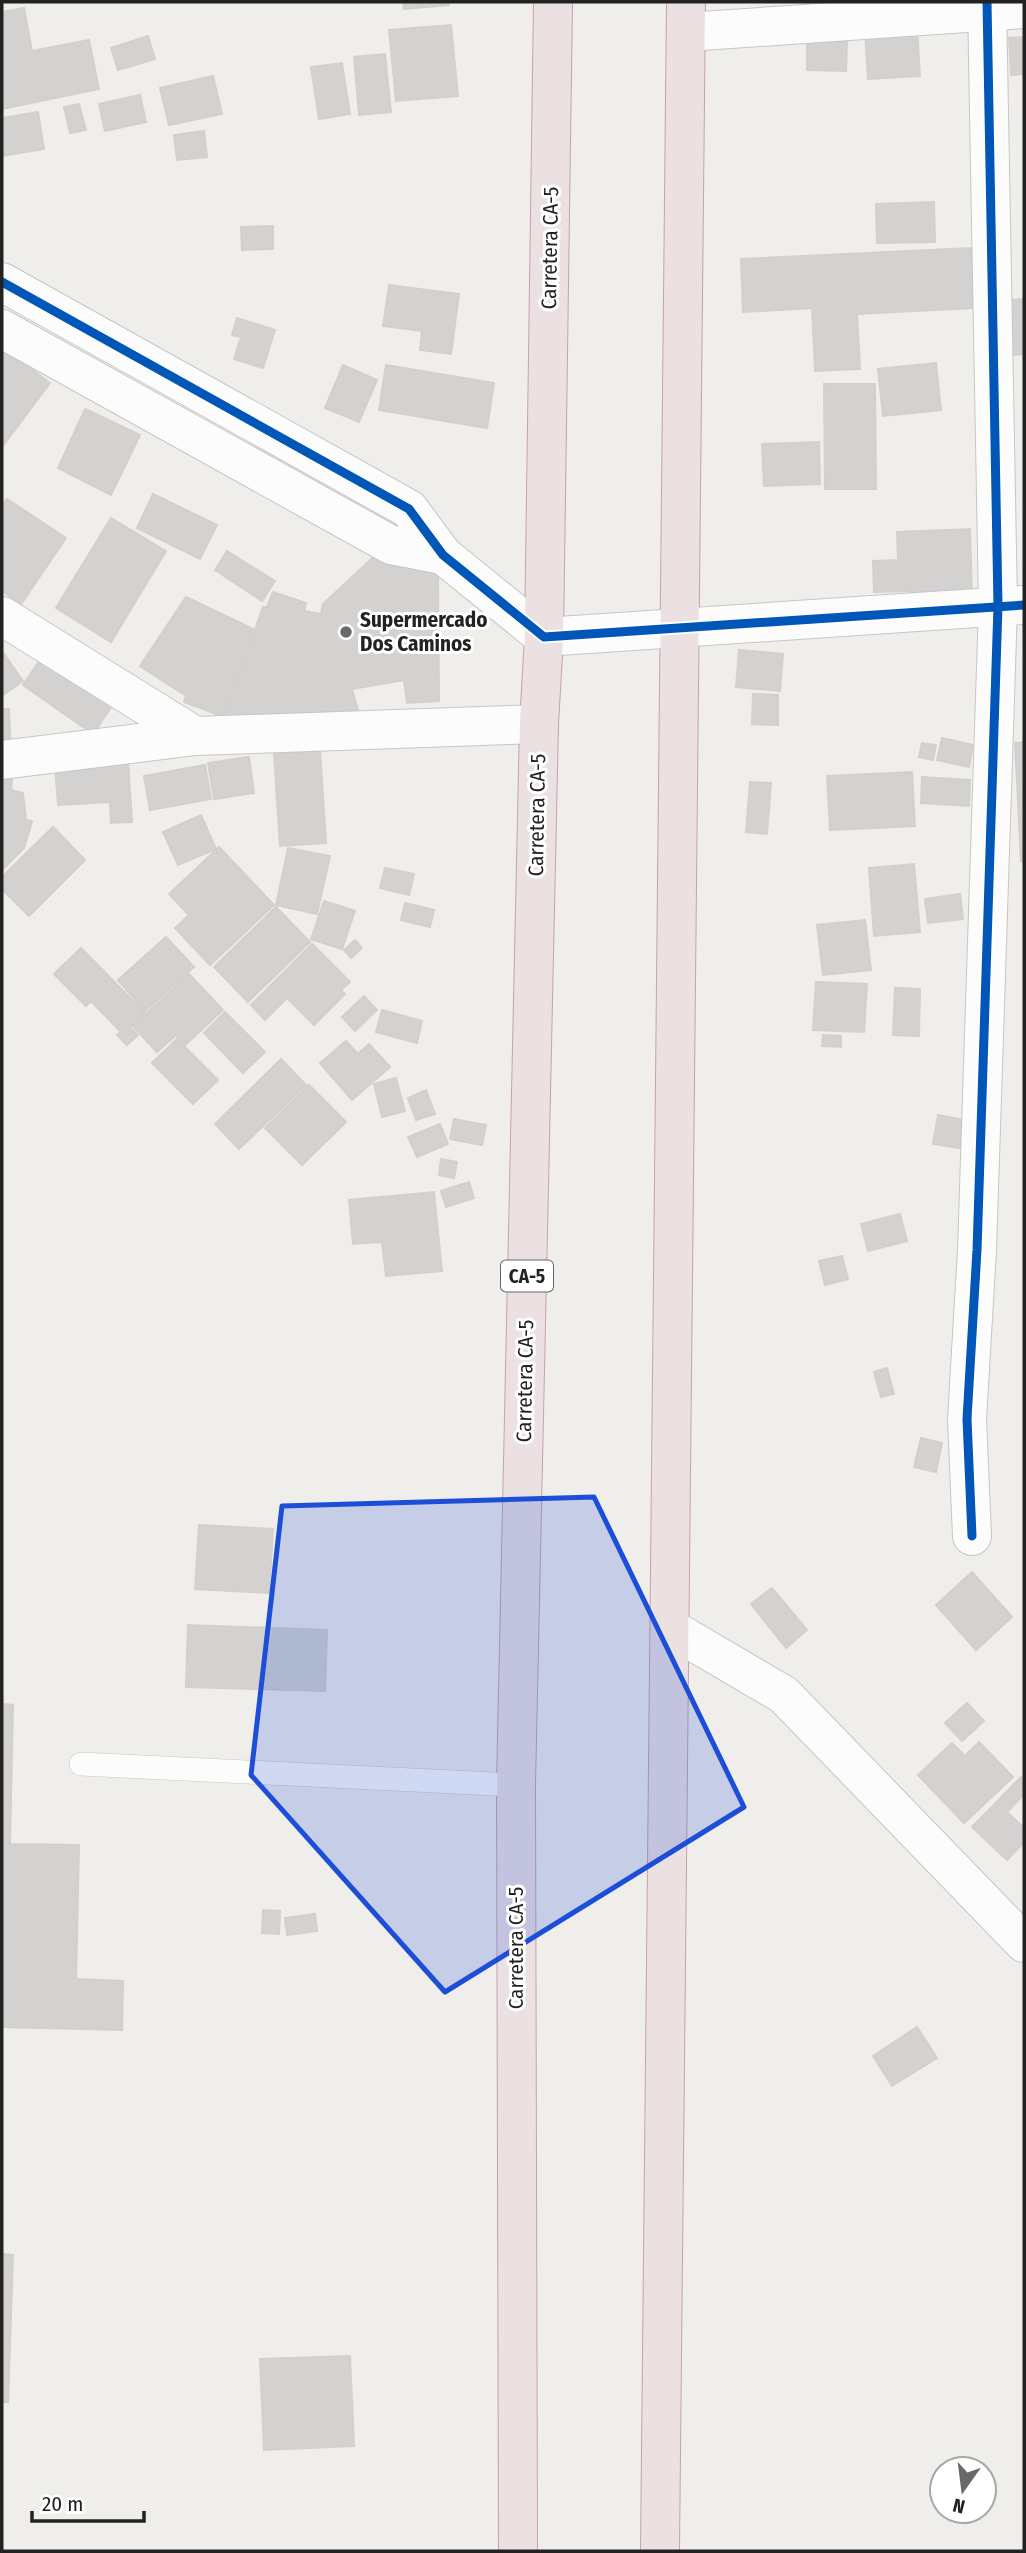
<svg xmlns="http://www.w3.org/2000/svg" width="1026" height="2553" font-family="'Fira Sans Condensed',sans-serif">
  <rect width="100%" height="100%" fill="#f0eeeb"/>
  <g fill="#d4d2d0" stroke="#d3d0cc" stroke-width="2">
    <path d="M403 2H449V5L404 9Z"/>
    <path d="M24 8 32 51 89 40 99 89 2 109V12Z"/>
    <path d="M451 25 458 96 396 101 389 30Z"/>
    <path d="M917 28 920 76 868 79 865 32Z"/>
    <path d="M148 36 155 59 118 70 111 48Z"/>
    <path d="M1024 37V74L1011 75 1009 38Z"/>
    <path d="M807 41 847 42 846 71 807 70Z"/>
    <path d="M385 54 391 112 359 115 354 57Z"/>
    <path d="M342 63 350 114 319 119 311 67Z"/>
    <path d="M213 76 222 114 169 125 160 88Z"/>
    <path d="M140 95 146 122 105 131 99 104Z"/>
    <path d="M79 104 86 130 70 133 64 107Z"/>
    <path d="M38 112 44 149 2 156V118Z"/>
    <path d="M204 131 207 157 177 160 174 135Z"/>
    <path d="M934 202 935 242 877 243 876 204Z"/>
    <path d="M273 226V249L242 250 241 227Z"/>
    <path d="M971 248 973 308 857 314 860 369 815 371 812 308 743 312 741 259Z"/>
    <path d="M389 285 459 294 451 354 420 350 422 331 383 326Z"/>
    <path d="M1024 299V354L1013 355 1009 300Z"/>
    <path d="M237 318 275 330 263 368 234 359 241 337 232 335Z"/>
    <path d="M2 347 50 383 2 447Z"/>
    <path d="M936 363 941 410 883 416 878 369Z"/>
    <path d="M343 365 377 380 359 422 325 408Z"/>
    <path d="M386 365 494 383 487 428 379 410Z"/>
    <path d="M824 384H875L876 489H825Z"/>
    <path d="M85 409 140 435 111 495 58 468Z"/>
    <path d="M819 442 820 484 764 486 762 444Z"/>
    <path d="M153 494 217 525 200 559 137 528Z"/>
    <path d="M7 499 66 538 21 604 2 591V507Z"/>
    <path d="M111 518 166 551 111 642 56 608Z"/>
    <path d="M970 529 972 597 913 600 912 591 874 592 873 561 898 560 897 532Z"/>
    <path d="M383 548 438 574 439 701 407 703 404 680 352 689 358 710 240 720 224 717 263 607H267L273 592 306 603 304 611 321 614 323 604Z"/>
    <path d="M227 551 275 581 262 601 215 570Z"/>
    <path d="M186 597 255 630 224 717 184 702 186 696 140 666Z"/>
    <path d="M739 650 783 654 780 691 736 687Z"/>
    <path d="M2 651 23 681 3 695 2 693Z"/>
    <path d="M44 654 114 703 93 734 23 685Z"/>
    <path d="M753 694 778 695V725L752 724Z"/>
    <path d="M2 709H9L11 754H2Z"/>
    <path d="M942 738 973 745 969 767 937 760Z"/>
    <path d="M1024 742V800L1018 801 1015 743Z"/>
    <path d="M922 743 936 745 933 760 919 757Z"/>
    <path d="M320 751 326 843 280 846 274 754Z"/>
    <path d="M249 757 254 793 214 799 208 763Z"/>
    <path d="M128 762 132 822 111 823 110 802 58 805 55 766Z"/>
    <path d="M205 765 211 799 150 810 144 776Z"/>
    <path d="M912 772 915 826 830 830 827 776Z"/>
    <path d="M922 777 970 780 969 806 921 803Z"/>
    <path d="M2 780H12L11 790 23 793 26 820 32 821 24 848 2 870Z"/>
    <path d="M750 782 771 783 767 834 746 832Z"/>
    <path d="M1024 802V861H1021L1018 803Z"/>
    <path d="M201 815 216 849 178 865 163 832Z"/>
    <path d="M53 827 85 860 29 916 2 889V877Z"/>
    <path d="M219 847 274 905 210 965 175 928 189 915 169 894Z"/>
    <path d="M288 848 330 856 317 914 276 905Z"/>
    <path d="M914 864 920 932 874 936 869 868Z"/>
    <path d="M385 868 414 874 409 895 380 888Z"/>
    <path d="M960 894 963 919 928 923 925 899Z"/>
    <path d="M324 901 355 911 342 949 311 939Z"/>
    <path d="M405 903 434 910 430 927 401 920Z"/>
    <path d="M276 907 310 942 248 1002 214 967Z"/>
    <path d="M865 920 871 970 823 975 817 925Z"/>
    <path d="M166 937 194 967 145 1011 118 980Z"/>
    <path d="M355 940 362 948 351 958 344 950Z"/>
    <path d="M312 944 350 982 341 990 345 994 314 1025 287 998 265 1020 251 1005Z"/>
    <path d="M81 948 145 1013 130 1027 138 1035 127 1045 117 1035 121 1032 91 1001 86 1006 54 974Z"/>
    <path d="M189 974 223 1010 185 1045 176 1035 157 1052 133 1026Z"/>
    <path d="M816 982 867 984 864 1032 813 1030Z"/>
    <path d="M895 988 920 989 919 1036 893 1035Z"/>
    <path d="M364 996 377 1010 355 1031 342 1017Z"/>
    <path d="M382 1010 422 1021 417 1043 376 1032Z"/>
    <path d="M225 1012 265 1052 243 1073 204 1033Z"/>
    <path d="M823 1035 841 1036V1047L822 1046Z"/>
    <path d="M177 1039 218 1080 193 1104 152 1063Z"/>
    <path d="M346 1041 358 1054 369 1044 390 1067 352 1100 320 1063Z"/>
    <path d="M281 1059 306 1085 239 1149 215 1124Z"/>
    <path d="M396 1078 405 1111 382 1117 374 1084Z"/>
    <path d="M309 1085 346 1122 302 1165 265 1128Z"/>
    <path d="M426 1090 435 1114 416 1120 408 1098Z"/>
    <path d="M938 1115 964 1120 960 1148 933 1144Z"/>
    <path d="M454 1119 486 1125 482 1145 450 1139Z"/>
    <path d="M440 1124 448 1144 417 1157 408 1137Z"/>
    <path d="M441 1159 457 1162 454 1178 439 1175Z"/>
    <path d="M469 1182 474 1198 446 1207 441 1191Z"/>
    <path d="M434 1192 442 1271 386 1276 382 1242 353 1244 349 1200Z"/>
    <path d="M900 1214 907 1241 868 1251 861 1224Z"/>
    <path d="M842 1256 848 1279 825 1285 819 1261Z"/>
    <path d="M887 1368 894 1394 881 1397 874 1372Z"/>
    <path d="M921 1438 942 1443 936 1472 914 1467Z"/>
    <path d="M199 1525 273 1529 269 1593 195 1589Z"/>
    <path d="M972 1572 1012 1617 976 1650 936 1605Z"/>
    <path d="M772 1588 807 1630 786 1648 751 1604Z"/>
    <path d="M188 1625 327 1630 325 1691 186 1687Z"/>
    <path d="M967 1703 984 1721 962 1741 945 1723Z"/>
    <path d="M2 1704 13 1705 10 1844 79 1845 76 1979 123 1981 122 2030 2 2027Z"/>
    <path d="M979 1742 1013 1777 964 1823 918 1775 952 1743 965 1756Z"/>
    <path d="M1021 1777 1024 1780V1794L1007 1812 1024 1828V1842L1007 1860 972 1827Z"/>
    <path d="M263 1910 280 1911 279 1934 262 1933Z"/>
    <path d="M315 1914 317 1931 287 1935 285 1918Z"/>
    <path d="M917 2027 937 2058 892 2086 873 2056Z"/>
    <path d="M2 2254 13 2255 8 2402H2Z"/>
    <path d="M350 2356 354 2446 264 2450 260 2359Z"/>
  </g>
  <g fill="none" stroke-linecap="round" stroke-linejoin="round">
    <defs>
      <path id="lane" d="M81 1764 516 1785"/>
      <g id="street">
        <path d="M687 32 1024 9"/>
        <path d="M2 282 409 509 443 555 544 637 1022 605"/>
        <path d="M2 329 391 545 443 555"/>
        <path d="M2 616 195 736"/>
        <path d="M2 760 195 736 539 724"/>
        <path d="M972 1536 967 1419 977 1250 998 606 987 2"/>
        <path d="M670 1628 784 1695 1024 1943"/>
      </g>
      <g id="highway">
        <path d="M518 2551 516 1785 539 724 544 637 553 2"/>
        <path d="M660 2551 686 2"/>
      </g>
    </defs>
    <use href="#lane" stroke="#c7c6c5" stroke-width="24"/>
    <use href="#street" stroke="#c7c6c5" stroke-width="40"/>
    <use href="#highway" stroke="#c5a2ac" stroke-width="40"/>
    <use href="#lane" stroke="#fdfcfc" stroke-width="23"/>
    <use href="#street" stroke="#fdfcfc" stroke-width="38"/>
    <use href="#highway" stroke="#ebe0e2" stroke-width="38"/>
    <defs>
      <g id="cycleway">
        <path d="M2 282 409 509 443 555 544 637 1024 605"/>
        <path d="M972 1536 967 1419 977 1250 998 606 987 2"/>
      </g>
    </defs>
    <use href="#cycleway" stroke="#fff" stroke-width="13"/>
    <use href="#cycleway" stroke="#0057b8" stroke-width="9"/>
  </g>
  <path fill="#1d4ed8" fill-opacity="0.2" stroke="#1d4ed8" stroke-width="5" stroke-linejoin="round" d="M594 1497 744 1807 445 1992 251 1775 282 1506Z"/>
  <circle fill="#6a6968" stroke="#fff" stroke-width="2.5" cx="346" cy="632" r="7"/>
  <g text-anchor="middle" stroke-width="6" stroke-linejoin="round" paint-order="stroke">
    <rect fill="#fff" stroke="#646464" stroke-width="2" x="501" y="1260.5" width="52" height="31" rx="5"/>
    <g font-size="19" font-weight="bold" fill="#222">
      <text x="527" y="1283">CA-5</text>
    </g>
    <g font-size="21" fill="#222" stroke="#fff">
      <text transform="translate(550 248) rotate(-89)" y="7">Carretera CA-5</text>
      <text transform="translate(537 815) rotate(-89)" y="7">Carretera CA-5</text>
      <text transform="translate(525 1381) rotate(-89)" y="7">Carretera CA-5</text>
      <text transform="translate(516 1948) rotate(-90)" y="7">Carretera CA-5</text>
    </g>
    <g font-size="21" font-weight="bold" fill="#222" stroke="#fff" text-anchor="start">
      <text x="360" y="627">Supermercado<tspan x="360" dy="24">Dos Caminos</tspan></text>
    </g>
  </g>
  <rect width="1026" height="2553" fill="none" stroke="#222222" stroke-width="7"/>
  <g transform="translate(963 2490) rotate(194)"><circle r="33" fill="#ffffff" stroke="#a7a7a7" stroke-width="2"/>
  <path d="M0-5L12 26L0 18L-12 26Z" fill="#6a6968"/>
  <text y="-10" font-size="19" font-weight="bold" text-anchor="middle" fill="#222222">N</text>
  </g>
  <path d="M32 2511v10h112v-10" fill="none" stroke="#222222" stroke-width="3.5"/>
  <text x="42" y="2511" font-size="21" fill="#222222" stroke="#ffffff" stroke-width="5" paint-order="stroke">20 m</text>
</svg>
